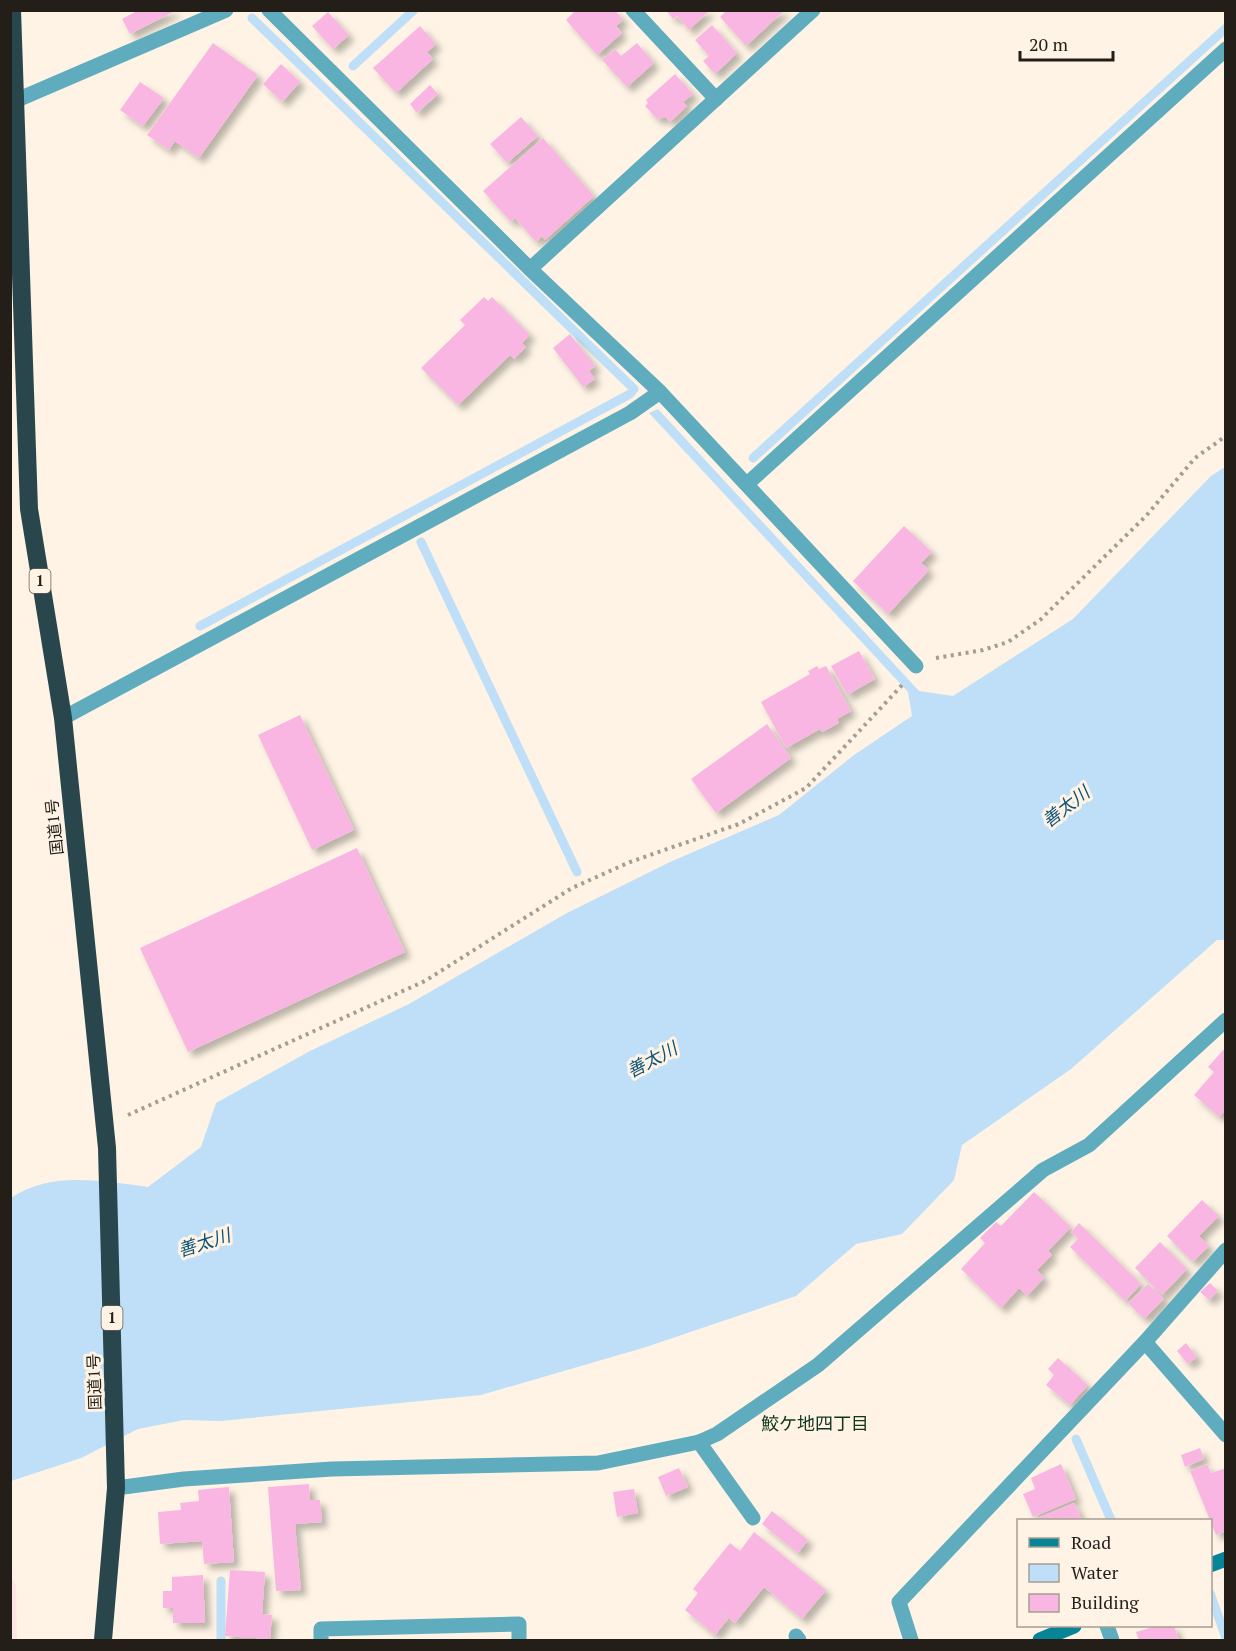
<svg xmlns="http://www.w3.org/2000/svg" width="1236" height="1651" font-family="'PT Serif','Noto Sans JP',serif">
  <defs>
    <filter id="shadow"><feDropShadow dx="5.5" dy="5.5" stdDeviation="3" flood-color="#0004"/></filter>
  </defs>
  <rect width="100%" height="100%" fill="#fef3e4"/>
  <path fill="#fee3e7" d="M11 1577 16 1585 17 1640H11Z"/>
  <path fill="#bedff7" d="M658 409 919 691 953 696 1073 619 1211 476 1225 467V940H1217L1071 1069 962 1145 954 1180 902 1234 856 1244 796 1296 646 1347 481 1395 220 1421 184 1420 138 1429 81 1458 11 1481V1198C51 1171 102 1181 148 1187L201 1147 216 1103 310 1051 409 1004 567 913 670 862 779 815 854 755 912 716 908 692 649 413Z"/>
  <g fill="none" stroke-linecap="round" stroke-linejoin="round">
    <g stroke="#bedff7" stroke-width="9">
      <path d="M353 66 414 10"/>
      <path d="M753 458 1226 28"/>
      <path d="M421 542 577 872"/>
      <path d="M200 626 630 394 634 389 252 18"/>
      <path d="M1076 1439 1111 1520"/>
      <path d="M1210 1593 1226 1638"/>
      <path d="M221 1640V1581"/>
    </g>
  </g>
  <g fill="#fab6e2" filter="url(#shadow)">
    <path d="M139 10H177L130 34 122 19Z"/>
    <path d="M576 10H615L623 20 616 26 622 33 597 55 566 20Z"/>
    <path d="M666 10H710L689 30 677 16 673 19Z"/>
    <path d="M727 10H785L746 46 720 17Z"/>
    <path d="M328 12 349 35 333 49 312 26Z"/>
    <path d="M712 25 737 53 715 74 703 61 709 56 695 40Z"/>
    <path d="M420 26 436 44 427 52 433 59 396 93 373 68Z"/>
    <path d="M213 43 258 75 199 158 175 141 169 150 147 135Z"/>
    <path d="M637 43 654 63 627 87 602 60 615 49 621 56Z"/>
    <path d="M281 64 300 82 282 102 263 84Z"/>
    <path d="M675 74 693 94 683 102 687 106 670 122 666 117 657 119 645 106 648 103 646 100Z"/>
    <path d="M140 82 164 98 143 126 120 110Z"/>
    <path d="M430 85 438 94 417 113 410 104Z"/>
    <path d="M521 117 538 136 507 163 490 144Z"/>
    <path d="M543 138 594 196 545 240 542 236 536 242 515 218 511 222 483 191Z"/>
    <path d="M484 297 488 301 492 297 530 335 522 343 526 347 514 359 510 355 458 405 421 368 465 325 460 320Z"/>
    <path d="M570 334 595 366 589 371 595 379 583 387 553 348Z"/>
    <path d="M904 526 932 552 921 563 929 570 888 614 853 581Z"/>
    <path d="M859 651 875 679 847 695 831 666Z"/>
    <path d="M817 666 819 669 826 666 851 711 837 719 839 723 822 732 820 729 786 748 761 702 810 674 808 671Z"/>
    <path d="M300 715 354 830 312 850 258 735Z"/>
    <path d="M767 724 791 758 716 813 691 779Z"/>
    <path d="M357 848 405 952 188 1052 140 948Z"/>
    <path d="M1226 1047V1109L1219 1117 1194 1095 1214 1072 1208 1067Z"/>
    <path d="M1034 1192 1071 1227 1048 1251 1052 1255 1037 1270 1044 1278 1027 1296 1019 1288 1001 1308 961 1269 985 1243 980 1238 996 1222 1001 1226Z"/>
    <path d="M1202 1200 1219 1216 1199 1236 1209 1246 1193 1262 1167 1236Z"/>
    <path d="M1079 1223 1141 1284 1125 1301 1070 1247 1078 1239 1071 1232Z"/>
    <path d="M1160 1242 1187 1269 1162 1295 1135 1268Z"/>
    <path d="M1210 1283 1218 1291 1209 1300 1200 1292Z"/>
    <path d="M1148 1284 1164 1299 1144 1319 1128 1303Z"/>
    <path d="M1186 1343 1197 1357 1188 1364 1177 1351Z"/>
    <path d="M1058 1358 1088 1385 1070 1405 1046 1385 1054 1375 1048 1369Z"/>
    <path d="M1200 1448 1204 1459 1185 1467 1181 1455Z"/>
    <path d="M1061 1464 1076 1499 1033 1517 1023 1494 1035 1489 1031 1478Z"/>
    <path d="M1207 1464 1211 1473 1226 1468V1531L1216 1535 1190 1471Z"/>
    <path d="M679 1468 688 1487 666 1496 658 1477Z"/>
    <path d="M309 1484 310 1500H320L322 1522 295 1524 301 1590 276 1591 268 1487Z"/>
    <path d="M229 1487 234 1562 204 1564 202 1541 160 1544 158 1512 181 1510 180 1503 199 1501 198 1490Z"/>
    <path d="M634 1489 638 1513 617 1517 613 1492Z"/>
    <path d="M1074 1503 1082 1520H1033Z"/>
    <path d="M772 1511 808 1540 798 1553 762 1524Z"/>
    <path d="M754 1532 826 1590 802 1619 764 1587 735 1623 706 1600 728 1619 715 1635 685 1610 698 1593 693 1589 730 1543 740 1551Z"/>
    <path d="M230 1570 265 1572 262 1614 272 1615 270 1639 225 1636Z"/>
    <path d="M203 1575 205 1623H173V1608H163V1591H172V1577Z"/>
    <path d="M1156 1626H1174L1179 1640H1139L1136 1632Z"/>
  </g>
  <g fill="none" stroke-linecap="round" stroke-linejoin="round">
    <g stroke="#a59d91" stroke-width="4" stroke-dasharray="3 4.5" stroke-linecap="butt">
      <path d="M936 658 983 650 1008 642 1040 620 1146 516 1195 458 1226 436"/>
      <path d="M128 1115 425 981 572 888 630 862 739 824 806 788 904 683"/>
    </g>
    <g stroke="#5eacbe" stroke-width="15">
      <path d="M699 1442 753 1518"/>
      <path d="M796 1636 799 1640"/>
    </g>
    <g stroke="#5eacbe" stroke-width="15">
      <path d="M269 10 530 269 660 392 916 666"/>
      <path d="M633 10 716 99"/>
      <path d="M10 103 226 10"/>
      <path d="M530 269 813 10"/>
      <path d="M747 484 1226 49"/>
      <path d="M63 718 630 413 660 392"/>
      <path d="M1145 1342 1226 1435"/>
      <path d="M116 1488 184 1479 332 1469 598 1463 699 1442 717 1434 818 1365 1043 1170 1089 1145 1226 1020"/>
      <path d="M1107 1626 1112 1640"/>
      <path d="M321 1640V1629L519 1624V1640"/>
      <path d="M911 1640 899 1602 1145 1342 1226 1250"/>
    </g>
    <g stroke="#088499" stroke-width="15">
      <path d="M1210 1565 1226 1559"/>
      <path d="M1040 1640 1074 1626"/>
    </g>
    <path stroke="#2a464d" stroke-width="18" d="M12 10 29 509 63 718 107 1148 116 1488 103 1640"/>
  </g>
  <g text-anchor="middle" stroke-width="6" stroke-linejoin="round" paint-order="stroke">
    <g fill="#fef3e4" stroke="#655e54" stroke-width="1.5">
      <rect x="29.5" y="569" width="21" height="24" rx="4.5"/>
      <rect x="101.5" y="1306" width="21" height="24" rx="4.5"/>
    </g>
    <g font-size="15" font-weight="bold" fill="#231e17">
      <text x="40" y="586">1</text>
      <text x="112" y="1323">1</text>
    </g>
    <g font-size="16" fill="#231e17" stroke="#fef3e4">
      <text transform="translate(54 827) rotate(-96)" y="6">国道1号</text>
      <text transform="translate(94 1382) rotate(-92)" y="6">国道1号</text>
    </g>
    <g font-size="18" font-style="italic" fill="#0d5278" stroke="#fef3e4">
      <text transform="translate(1066 807) rotate(-38)" y="6">善太川</text>
      <text transform="translate(652 1060) rotate(-28)" y="6">善太川</text>
      <text transform="translate(204 1243) rotate(-18)" y="6">善太川</text>
    </g>
    <g font-size="18" fill="#0f351d" stroke="#fef3e4">
      <text x="815" y="1430">鮫ケ地四丁目</text>
    </g>
  </g>
  <rect width="1236" height="1651" fill="none" stroke="#231e17" stroke-width="24"/>
  <rect x="1017" y="1519" width="195" height="108" fill="#fef3e4" stroke="#a69e92" stroke-width="1.5"/>
  <rect x="1029" y="1538" width="30" height="9" fill="#088499" stroke="#a69e92" stroke-width="1.5"/>
  <text x="1071" y="1549" font-size="18" fill="#231e17">Road</text>
  <rect x="1029" y="1564" width="30" height="18" fill="#bedff7" stroke="#a69e92" stroke-width="1.5"/>
  <text x="1071" y="1579" font-size="18" fill="#231e17">Water</text>
  <rect x="1029" y="1594" width="30" height="18" fill="#fab6e2" stroke="#a69e92" stroke-width="1.5"/>
  <text x="1071" y="1609" font-size="18" fill="#231e17">Building</text>
  <path d="M1020 51v9h93v-9" fill="none" stroke="#231e17" stroke-width="3"/>
  <text x="1029" y="51" font-size="18" fill="#231e17" stroke="#fef3e4" stroke-width="4.5" paint-order="stroke">20 m</text>
</svg>
